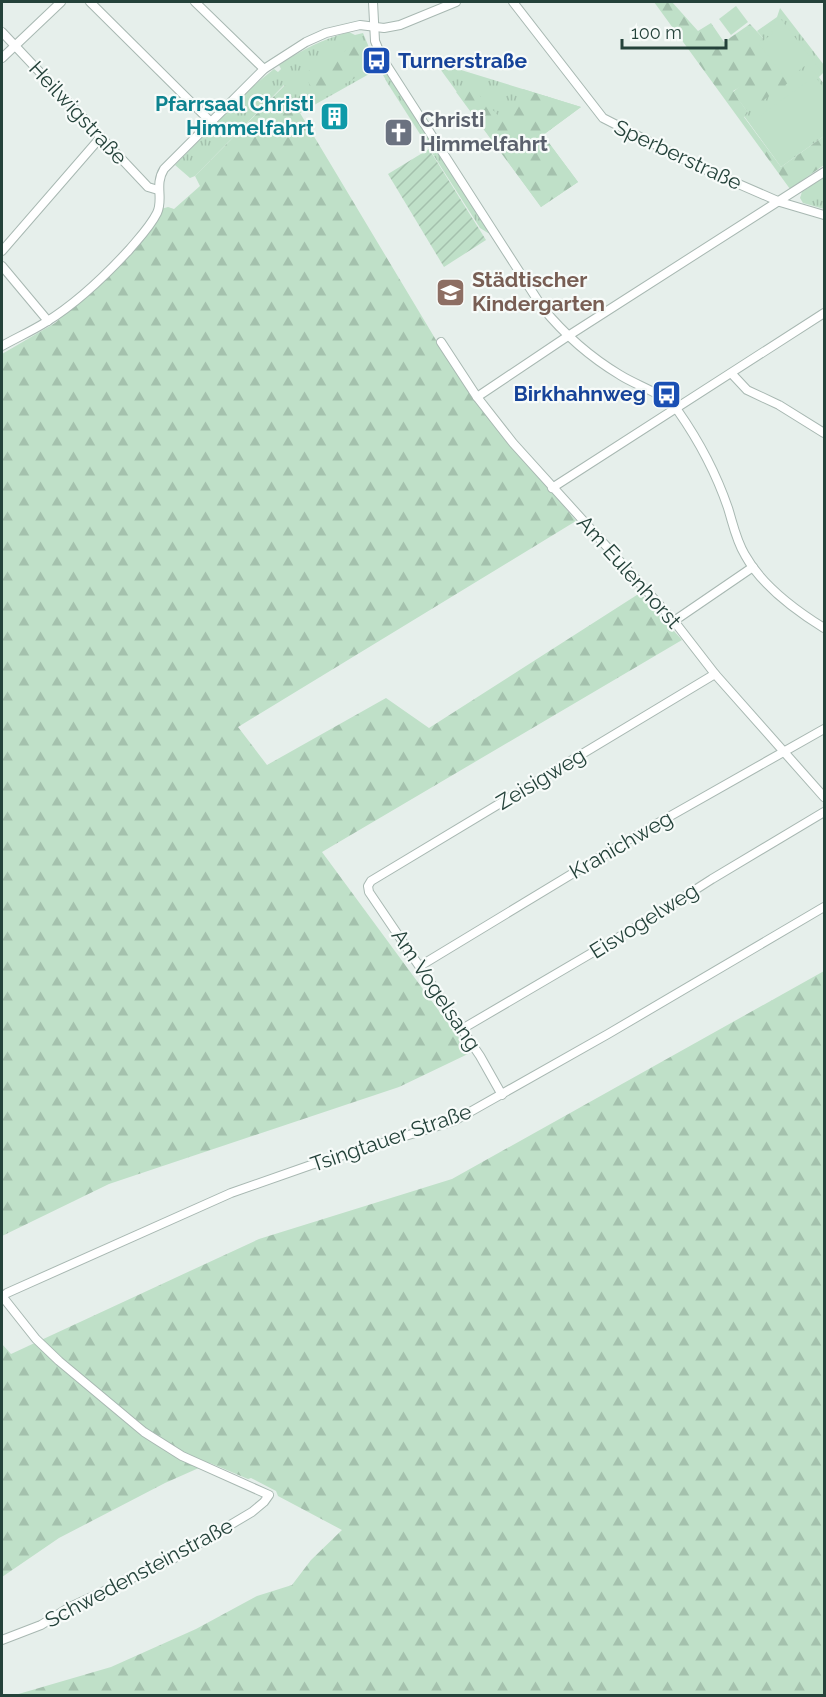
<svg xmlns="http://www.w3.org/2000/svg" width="826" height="1697" font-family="Raleway,sans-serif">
  <defs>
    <pattern id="grass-tufts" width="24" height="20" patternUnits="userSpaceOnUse" patternTransform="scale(1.5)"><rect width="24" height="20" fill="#bfe0c8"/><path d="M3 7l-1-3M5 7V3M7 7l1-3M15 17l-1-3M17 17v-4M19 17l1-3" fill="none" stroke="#a4c1ad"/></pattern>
    <pattern id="forest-firs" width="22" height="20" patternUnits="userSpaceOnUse" patternTransform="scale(1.5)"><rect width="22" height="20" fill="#bfe0c8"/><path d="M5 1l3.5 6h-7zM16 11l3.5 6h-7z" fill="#a4c1ad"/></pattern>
    <pattern id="garden-furrows" width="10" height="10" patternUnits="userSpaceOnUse" patternTransform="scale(1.5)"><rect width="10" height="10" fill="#bfe0c8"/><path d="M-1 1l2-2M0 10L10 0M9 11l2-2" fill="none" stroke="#a4c1ad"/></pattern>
  </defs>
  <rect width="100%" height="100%" fill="#e6efeb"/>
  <g fill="url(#grass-tufts)">
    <path d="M780 8 824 65V72L819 77 824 84V136L781 167 744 116 748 113 733 92 740 86 757 43 763 38 757 31 777 17Z"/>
    <path d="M349 32 355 35 363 33 378 69 300 113 284 85 195 176 190 178 175 165 253 86 274 69 278 72 281 69 279 65C303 49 321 40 349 32Z"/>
    <path d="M435 62 581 107 543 135 578 182 541 207Z"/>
    <path d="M390 70 495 234 488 233 480 228 388 84 383 75Z"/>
    <path d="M823 178 824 180V209L803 203 800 198 802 192Z"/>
  </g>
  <g fill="url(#forest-firs)">
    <path d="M654 2H672L698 31 711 23 724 42 750 24 763 38 758 44 788 83 755 106 740 87 733 91 748 113 744 117 781 167 824 136V165L790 189Z"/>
    <path d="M361 42 372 68 319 99 303 74Z"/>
    <path d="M285 85 300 113 439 345 476 399 576 521 238 727 267 765 386 698 429 728 640 593 682 640 322 852 470 1053 399 1087 109 1184 2 1236V354L55 323 117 267 161 209 168 207 174 209 200 186 195 176Z"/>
    <path d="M470 85 503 121 515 113 523 89 581 107 543 135 578 182 541 207 456 92Z"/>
    <path d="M824 971V1695H15L111 1667 196 1629 257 1596 292 1585 311 1560 342 1530 278 1496 276 1491 251 1478 248 1479 210 1463 165 1483 59 1538 2 1577V1344L11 1354 259 1239 452 1179Z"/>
  </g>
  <g fill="#bfe0c8">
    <path d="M736 6 748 22 731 35 719 19Z"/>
    <path d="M780 18 821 71 816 75 807 64 787 80 759 44 773 33 769 26Z"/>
    <path d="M815 76 824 89V134L781 165 750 123Z"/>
  </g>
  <path fill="url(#garden-furrows)" d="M429 149 486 240 444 267 388 174Z"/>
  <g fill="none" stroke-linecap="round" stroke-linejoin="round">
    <defs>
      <g id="minor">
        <path d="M90 2 211 122"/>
        <path d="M195 2 264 69"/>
        <path d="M373 2 375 41 382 58 542 307C564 334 590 357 620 375 639 387 664 393 678 411 699 441 716 473 728 508 733 524 736 540 745 555 762 586 795 610 824 628"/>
        <path d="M513 2 603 118 695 165 780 202 824 215"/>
        <path d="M2 32 148 187 158 190"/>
        <path d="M2 58 61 2"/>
        <path d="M2 251 100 138"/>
        <path d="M2 266 48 321"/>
        <path d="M441 342 477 397 513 443 674 621 715 674 824 797"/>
        <path d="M2 346C16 338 32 331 46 322 77 303 105 276 129 250 139 238 150 227 157 213 164 199 154 185 164 169L264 69 306 42 326 33 360 25 384 28 400 25 456 2"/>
        <path d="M732 374 747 390 779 405 824 433"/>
        <path d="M477 397 568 336 824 172"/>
        <path d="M552 488 824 313"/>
        <path d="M674 621 753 567"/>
        <path d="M420 966 628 840 824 729"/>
        <path d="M462 1029 648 920 712 879 824 812"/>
        <path d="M502 1095 480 1056 369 892 368 886 371 881 715 674"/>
        <path d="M2 1296 36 1339 59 1361 144 1432 182 1456 269 1495 264 1502 252 1512 173 1559 70 1607 41 1625 2 1640"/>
        <path d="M2 1297 7 1293 231 1193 311 1165 454 1121 608 1034 824 907"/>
      </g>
    </defs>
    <use href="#minor" stroke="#a8b8b2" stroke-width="10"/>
    <use href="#minor" stroke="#fff" stroke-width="8"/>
  </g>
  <defs>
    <symbol id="bus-square" viewBox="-11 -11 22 22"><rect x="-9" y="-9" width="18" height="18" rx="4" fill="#1a4fb4" stroke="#f7fbf9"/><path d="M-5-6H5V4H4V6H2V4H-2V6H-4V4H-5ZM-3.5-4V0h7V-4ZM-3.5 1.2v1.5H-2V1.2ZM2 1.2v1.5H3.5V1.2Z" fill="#fff"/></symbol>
    <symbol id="building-square" viewBox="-11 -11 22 22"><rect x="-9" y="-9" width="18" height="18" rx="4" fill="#0f9aa8" stroke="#f7fbf9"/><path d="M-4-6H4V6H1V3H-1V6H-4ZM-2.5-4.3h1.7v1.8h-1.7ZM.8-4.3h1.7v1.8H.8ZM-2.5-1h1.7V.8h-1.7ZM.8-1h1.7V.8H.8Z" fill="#fff"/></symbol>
    <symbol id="church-square" viewBox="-11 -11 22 22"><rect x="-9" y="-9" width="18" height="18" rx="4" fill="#6b7280" stroke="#f7fbf9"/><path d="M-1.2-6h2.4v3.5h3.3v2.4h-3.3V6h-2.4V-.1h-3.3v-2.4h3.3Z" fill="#fff"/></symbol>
    <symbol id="school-square" viewBox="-11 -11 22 22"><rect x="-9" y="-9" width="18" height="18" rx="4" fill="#8d6e63" stroke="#f7fbf9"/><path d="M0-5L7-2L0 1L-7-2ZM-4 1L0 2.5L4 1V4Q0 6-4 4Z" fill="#fff"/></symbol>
  </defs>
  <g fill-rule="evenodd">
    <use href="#bus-square" x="360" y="44" width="33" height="33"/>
    <use href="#building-square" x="318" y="100" width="33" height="33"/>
    <use href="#church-square" x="382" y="116" width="33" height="33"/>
    <use href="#school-square" x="434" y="276" width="33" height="33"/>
    <use href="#bus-square" x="650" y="378" width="33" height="33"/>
  </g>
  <g text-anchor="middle" stroke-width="4.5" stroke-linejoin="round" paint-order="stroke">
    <g font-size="21" font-weight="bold" fill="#164399" stroke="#f7fbf9" text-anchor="start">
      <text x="398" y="68">Turnerstraße</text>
      <text x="646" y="401" text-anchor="end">Birkhahnweg</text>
    </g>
    <g font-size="21" font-weight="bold" fill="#0d838f" stroke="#f7fbf9" text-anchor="end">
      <text x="314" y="111">Pfarrsaal Christi<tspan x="314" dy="24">Himmelfahrt</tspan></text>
    </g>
    <g font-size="21" fill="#24423a" stroke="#f7fbf9">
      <text transform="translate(78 113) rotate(47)" y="7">Heilwigstraße</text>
      <text transform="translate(678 155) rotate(25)" y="7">Sperberstraße</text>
      <text transform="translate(629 572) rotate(48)" y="7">Am Eulenhorst</text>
      <text transform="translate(541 779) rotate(-31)" y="7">Zeisigweg</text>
      <text transform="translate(621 845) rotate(-30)" y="7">Kranichweg</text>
      <text transform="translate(644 921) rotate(-32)" y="7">Eisvogelweg</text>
      <text transform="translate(436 990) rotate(56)" y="7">Am Vogelsang</text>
      <text transform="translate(391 1138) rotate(-19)" y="7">Tsingtauer Straße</text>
      <text transform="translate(139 1573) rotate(-28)" y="7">Schwedensteinstraße</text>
    </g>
    <g font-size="21" font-weight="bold" fill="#5b616d" stroke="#f7fbf9" text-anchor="start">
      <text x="420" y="127">Christi<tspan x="420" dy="24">Himmelfahrt</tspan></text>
    </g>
    <g font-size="21" font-weight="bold" fill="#785e54" stroke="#f7fbf9" text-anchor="start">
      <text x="472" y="287">Städtischer<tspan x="472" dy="24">Kindergarten</tspan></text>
    </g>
  </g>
  <rect width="826" height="1697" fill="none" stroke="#24423a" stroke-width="6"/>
  <path d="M622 39v9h104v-9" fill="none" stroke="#24423a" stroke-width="3"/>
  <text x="631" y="39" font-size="18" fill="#24423a" stroke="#f7fbf9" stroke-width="4.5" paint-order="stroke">100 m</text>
</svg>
